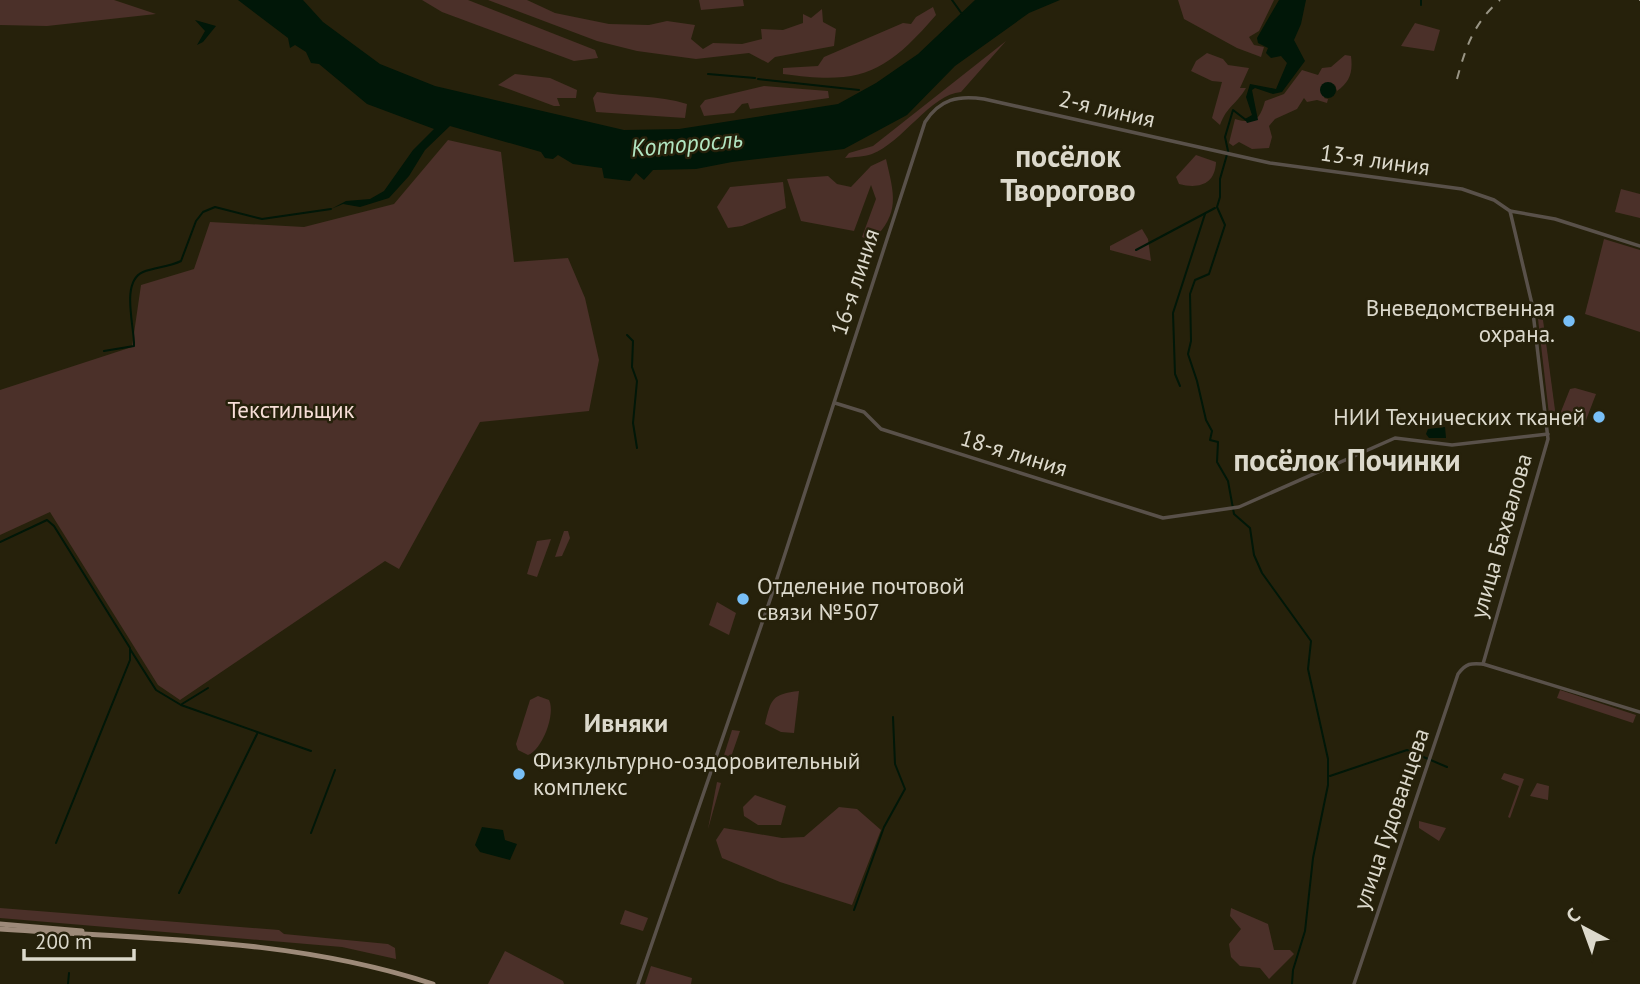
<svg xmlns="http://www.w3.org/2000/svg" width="1640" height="984" font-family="'PT Sans',sans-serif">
  <rect width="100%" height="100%" fill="#26210b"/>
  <g fill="#4b3029">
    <path d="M0 0H114L156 14 47 26 0 25Z"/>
    <path d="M422 0H468L595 50 598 58 574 61 442 12Z"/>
    <path d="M488 0H527L555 13 609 24 649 25 667 21 695 25 691 39 703 49 713 43 742 44 762 39 761 29 783 30 803 23V14L811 18 822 9 823 22 836 29 834 46 775 57 768 63 749 53 696 59 637 51 597 41Z"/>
    <path d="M699 0H743L744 6 701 10Z"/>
    <path d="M1178 0H1274L1259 31 1249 37 1254 45 1264 47 1261 57 1237 48 1184 19Z"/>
    <path d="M933 7 936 15C885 74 861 85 783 74V68L818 66 824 57 903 23 911 24 916 17Z"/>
    <path d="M1415 23 1440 30 1434 51 1401 46Z"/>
    <path d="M1006 41 961 92C931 94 902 143 872 154 864 157 853 157 845 158L849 153 873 146Z"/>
    <path d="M1207 53 1223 59 1228 65 1249 68 1240 88H1246C1236 105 1227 106 1220 125L1212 118 1222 82 1212 81 1191 71 1196 61Z"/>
    <path d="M1345 55 1351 56C1353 72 1350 82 1337 91L1335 85 1324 98 1328 99 1327 103 1317 100 1307 102 1304 98 1297 109 1275 119 1269 126 1272 137 1269 148 1252 149 1239 142 1233 146 1229 143 1235 119C1255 125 1260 119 1265 101L1284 94 1302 70 1318 75 1322 68 1331 67Z"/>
    <path d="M515 74 550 78 577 90 576 98H557L560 106H554L498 85Z"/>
    <path d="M764 86 828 91 829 98 750 109 748 103 742 104 734 113 704 116 700 106 705 100Z"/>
    <path d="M597 92C627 97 658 95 687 104L685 118 596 112 593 98Z"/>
    <path d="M448 140 501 152 514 262 568 258 585 298 599 360 589 411 480 422 399 569 385 561 180 700 158 685 50 512 0 535V390L132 347 141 285 194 269 210 222 304 227 394 204Z"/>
    <path d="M1196 155 1216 162C1215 185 1198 189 1179 184L1176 177Z"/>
    <path d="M886 159C894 194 901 213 872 241L862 237 876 199 871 185 854 231 801 221 787 179 828 176 837 184 851 187 871 166Z"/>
    <path d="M783 182 786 208 742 226 728 228 717 207 730 187Z"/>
    <path d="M1621 189 1640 194V218L1615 212Z"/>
    <path d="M1142 229 1148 239 1151 261 1110 250V246Z"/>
    <path d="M1604 239 1640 250V332L1585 314Z"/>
    <path d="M1538 319 1543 320 1555 410 1550 423Z"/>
    <path d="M1575 388 1596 394 1583 428 1558 419 1570 389Z"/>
    <path d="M564 531H568L570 538 562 556 555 557Z"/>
    <path d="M551 539 537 577 527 574 537 541Z"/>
    <path d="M717 602 736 613 729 635 709 625Z"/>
    <path d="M1560 690 1636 715 1633 723 1557 698Z"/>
    <path d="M799 691 794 733 781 732 765 724C771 699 772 694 799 691Z"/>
    <path d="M538 696 549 700C556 714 542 750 528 755L518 750 516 744 530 700Z"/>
    <path d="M732 730 740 731 731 757 724 755Z"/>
    <path d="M1504 773 1524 779 1510 818 1508 817 1519 786 1501 779Z"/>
    <path d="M717 782 721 783 708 829Z"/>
    <path d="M1537 783 1549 786 1548 800 1530 796Z"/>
    <path d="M755 795 786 806 781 825H758L744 816 743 807Z"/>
    <path d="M839 807 857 809 881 830 852 905 780 882 722 858 716 840 724 828 782 838 804 837Z"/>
    <path d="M1419 821 1446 828 1439 841 1419 828Z"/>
    <path d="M0 908 279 930 284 934 388 944 395 948 396 959 342 947 0 918Z"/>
    <path d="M1231 908 1268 924 1274 950H1290L1294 954 1269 979 1260 968 1240 966 1231 957 1229 944 1241 929 1230 916Z"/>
    <path d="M625 910 648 918 643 931 620 924Z"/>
    <path d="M505 951 563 981 564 984H488Z"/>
    <path d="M651 966 692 978 691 984H645Z"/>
  </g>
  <g fill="#011708">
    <path d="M238 0H303L323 22 380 64 435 86 624 130 679 129 838 104 876 83 918 54 975 0H1060L1029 13 955 66 907 115 844 149 732 162 696 169 653 170 644 180 636 173 630 181 604 178 602 168 573 164 558 155 553 159 545 158 541 152 450 126 425 150 409 176 389 198 360 207 343 204 331 209 346 201 370 199 384 191 413 150 434 129 367 104 319 64 311 63 306 52 295 45 290 48 288 38Z"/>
    <path d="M1279 0H1306L1301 24 1294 40 1305 61 1282 92 1273 94 1255 88 1252 90 1258 120 1247 123 1245 119 1252 115 1246 97 1250 84 1276 89 1287 63 1281 56 1271 58 1266 53 1268 48 1258 43 1257 38Z"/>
    <path d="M195 20 216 26 203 42 197 45 205 31Z"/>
    <circle cx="1328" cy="90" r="8"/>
    <path d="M1445 427 1446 438H1429L1426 434 1428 429Z"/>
    <path d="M482 827 503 830 505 840 517 844 510 860 480 852 475 845Z"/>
  </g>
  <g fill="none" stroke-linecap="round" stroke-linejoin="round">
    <g stroke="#011708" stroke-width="2">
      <path d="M952 0 962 14"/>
      <path d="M1421 0V5"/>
      <path d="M708 74 755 78"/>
      <path d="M758 79 859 90"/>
      <path d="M1246 120 1233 110 1225 137 1228 151 1220 179V197L1217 207 1225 225 1209 274 1195 280 1190 294 1191 341 1188 354 1197 381 1206 420 1212 431 1210 440 1218 442 1217 462 1228 481 1234 514 1250 528 1254 555 1262 573 1311 641 1308 669 1328 759V785L1313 858 1305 931 1293 970 1292 984"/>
      <path d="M1136 250 1215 208"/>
      <path d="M627 335 633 341 632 367 637 381 633 423 637 448"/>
      <path d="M104 351 134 346C135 328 120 282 143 272 156 267 169 267 181 261L196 221 203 212 215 207 262 219 331 209"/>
      <path d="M1180 386 1175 374 1173 313 1205 214"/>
      <path d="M0 542 47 520 54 526 130 648V660L56 843"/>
      <path d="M130 649 156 690 181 705 311 751"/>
      <path d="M182 704 208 688"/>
      <path d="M1330 776 1407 750 1447 767"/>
      <path d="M311 833 335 770"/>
      <path d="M179 893 257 734"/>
      <path d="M854 910 884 827 905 789 895 764 893 717"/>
      <path d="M68 984 69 973"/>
    </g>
    <g stroke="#59514a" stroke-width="3.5">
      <path d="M835 403 864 412 881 429 1163 518 1239 507 1395 438 1452 445 1548 434"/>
      <path d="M1483 664 1548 439 1532 304 1510 211"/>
      <path d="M638 984 771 597 925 122C940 99 958 95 984 99L1270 163 1462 189 1494 200 1510 211 1555 219 1640 246"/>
      <path d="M1354 984 1458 674C1466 663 1471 663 1483 664L1640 712"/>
    </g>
    <g stroke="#9d8a79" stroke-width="5">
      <path d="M0 924 82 931"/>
      <path d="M0 929C146 939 294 938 433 984"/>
    </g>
    <g stroke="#999585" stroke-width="2" stroke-dasharray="9 9" stroke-linecap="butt">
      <path d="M1639 0H1640"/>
      <path d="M1457 79C1466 46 1474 23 1500 0"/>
    </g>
  </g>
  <g fill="#78bff7" stroke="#26210b" stroke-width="2.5">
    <circle cx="1569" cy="321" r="7"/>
    <circle cx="1599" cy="417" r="7"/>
    <circle cx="743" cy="599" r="7"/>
    <circle cx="519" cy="774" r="7"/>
  </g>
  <g text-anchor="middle" stroke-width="5" stroke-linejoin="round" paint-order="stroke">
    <g font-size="23" fill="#dcd9cc" stroke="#26210b">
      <text transform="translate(1107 109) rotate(13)" y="8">2-я линия</text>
      <text transform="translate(1375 160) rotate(8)" y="8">13-я линия</text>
      <text transform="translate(855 282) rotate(-72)" y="8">16-я линия</text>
      <text transform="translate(1014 453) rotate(17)" y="8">18-я линия</text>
      <text transform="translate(1501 536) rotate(-74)" y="8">улица Бахвалова</text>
      <text transform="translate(1391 819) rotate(-71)" y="8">улица Гудованцева</text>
    </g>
    <g font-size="23" fill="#dcd9cc" stroke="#26210b" text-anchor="end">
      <text x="1555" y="316">Вневедомственная<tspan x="1555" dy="26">охрана.</tspan></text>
      <text x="1585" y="425">НИИ Технических тканей</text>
      <text x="757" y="594" text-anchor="start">Отделение почтовой<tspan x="757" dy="26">связи №507</tspan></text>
      <text x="533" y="769" text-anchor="start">Физкультурно-оздоровительный<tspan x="533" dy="26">комплекс</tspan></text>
    </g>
    <g font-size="23" fill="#f7ded7" stroke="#26210b">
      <text x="291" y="418">Текстильщик</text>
    </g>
    <g font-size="24" font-style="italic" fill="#b2e6c2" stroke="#26210b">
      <text transform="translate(687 144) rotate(-5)" y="8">Которосль</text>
    </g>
    <g font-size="26" font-weight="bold" fill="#dcd9cc" stroke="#26210b">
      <text x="626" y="732">Ивняки</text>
    </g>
    <g font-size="30" font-weight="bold" fill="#dcd9cc" stroke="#26210b">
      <text x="1068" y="167">посёлок<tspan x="1068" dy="34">Творогово</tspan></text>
      <text x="1347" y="471">посёлок Починки</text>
    </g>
  </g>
  <g transform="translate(1584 928) rotate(319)" stroke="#26210b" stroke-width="5" paint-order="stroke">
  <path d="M0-5L12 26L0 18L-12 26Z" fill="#dcd9cc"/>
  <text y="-10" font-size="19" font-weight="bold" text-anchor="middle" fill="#dcd9cc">С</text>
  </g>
  <path d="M24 949v10h110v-10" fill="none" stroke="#dcd9cc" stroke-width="3.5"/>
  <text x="35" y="949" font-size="21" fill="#dcd9cc" stroke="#26210b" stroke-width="5" paint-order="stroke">200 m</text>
</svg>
